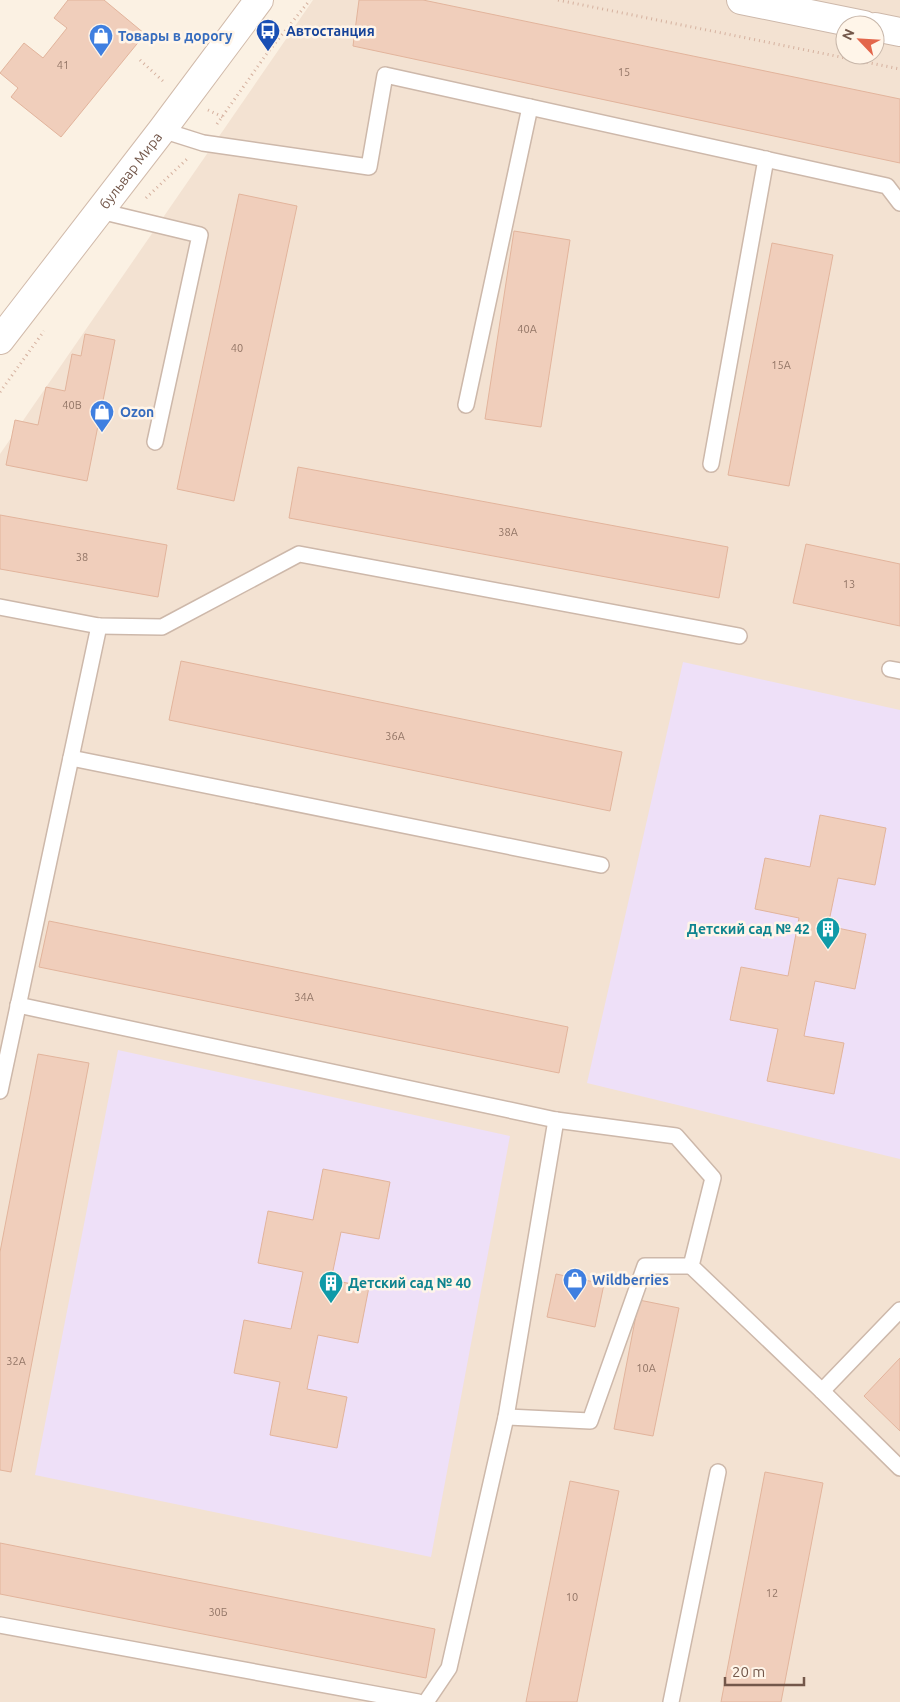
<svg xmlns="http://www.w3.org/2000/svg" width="900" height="1702" font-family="Ubuntu,sans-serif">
  <rect width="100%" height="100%" fill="#fbf1e3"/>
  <path fill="#f3e2d2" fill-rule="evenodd" d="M313 0H900V1702H0V454ZM845 25H875V55H845Z"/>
  <g fill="#eee0f8">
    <path d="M683 662 900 710V1159L587 1083Z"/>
    <path d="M118 1050 510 1136 431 1557 35 1475Z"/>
  </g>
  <g fill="#f0cebb" stroke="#e2b49c">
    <path d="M68 0H104L145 34 61 137 11 97 18 88 0 73 24 43 43 58 67 28 54 18Z"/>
    <path d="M359 0H423L900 99V163L353 46Z"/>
    <path d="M239 194 297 206 234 501 177 489Z"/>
    <path d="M514 231 570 240 541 427 485 419Z"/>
    <path d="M772 243 833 255 789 486 728 475Z"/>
    <path d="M85 334 115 340 87 481 6 465 15 420 38 425 46 387 65 391 72 354 81 356Z"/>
    <path d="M298 467 728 547 719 598 289 518Z"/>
    <path d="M0 515 167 545 158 597 0 569Z"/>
    <path d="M806 544 900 564V626L793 603Z"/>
    <path d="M181 661 622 752 610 811 169 720Z"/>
    <path d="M820 815 886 828 875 885 838 878 828 926 866 934 855 989 815 981 804 1036 844 1043 834 1094 767 1081 778 1029 730 1020 741 967 788 976 799 918 755 909 765 858 810 867Z"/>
    <path d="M49 921 568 1027 559 1073 39 967Z"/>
    <path d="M38 1054 89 1063 11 1472 0 1470V1252Z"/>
    <path d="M323 1169 390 1182 379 1239 341 1232 331 1280 369 1287 358 1343 318 1335 307 1389 347 1397 337 1448 270 1435 280 1382 234 1373 244 1320 291 1329 303 1272 258 1263 268 1211 313 1220Z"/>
    <path d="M556 1274 604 1284 595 1327 547 1317Z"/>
    <path d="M639 1300 679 1308 653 1436 614 1429Z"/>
    <path d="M900 1358V1431L864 1396Z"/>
    <path d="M765 1472 823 1483 781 1702H721Z"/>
    <path d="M570 1481 619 1491 577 1702H526Z"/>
    <path d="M0 1543 435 1629 426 1678 0 1594Z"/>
  </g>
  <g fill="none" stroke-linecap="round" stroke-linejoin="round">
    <defs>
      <g id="lane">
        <path d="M162 130 203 143 369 167 385 75 887 186 900 203"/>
        <path d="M100 211 200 235 155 442"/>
        <path d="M466 405 530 107"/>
        <path d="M711 464 766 159"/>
        <path d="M0 607 99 626 162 627 299 554 739 636"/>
        <path d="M890 669 900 671"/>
        <path d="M71 758 601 865"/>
        <path d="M18 1005 556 1120 676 1136 713 1178 691 1266 822 1391 900 1468"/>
        <path d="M0 1091 99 626"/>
        <path d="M822 1391 900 1310"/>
        <path d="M506 1417 590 1421 645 1266H691"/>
        <path d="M0 1625 418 1702"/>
        <path d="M426 1702 449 1668 506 1417 556 1120"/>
        <path d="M671 1702 718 1472"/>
      </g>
      <g id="street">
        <path d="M741 0 864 25"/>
        <path d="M875 27 900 32"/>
      </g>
      <g id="secondary">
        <path id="s1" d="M0 340 162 130 259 0"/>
      </g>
    </defs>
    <use href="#lane" stroke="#cdb8aa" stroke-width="18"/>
    <use href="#street" stroke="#cdb8aa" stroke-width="30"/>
    <use href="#secondary" stroke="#d1baaa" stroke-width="30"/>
    <g stroke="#d5b19f" stroke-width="3" stroke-dasharray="1 4" stroke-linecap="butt">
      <path d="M558 0 900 69"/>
      <path d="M140 60 165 83"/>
      <path d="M208 110 223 117"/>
      <path d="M217 124 268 52 310 0"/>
      <path d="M146 198 187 159"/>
      <path d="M0 392 44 331"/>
    </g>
    <use href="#lane" stroke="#fff" stroke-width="15"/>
    <use href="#street" stroke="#fff" stroke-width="28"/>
    <use href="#secondary" stroke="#fff" stroke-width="28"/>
  </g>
  <defs>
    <symbol id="bus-pin" viewBox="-11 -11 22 30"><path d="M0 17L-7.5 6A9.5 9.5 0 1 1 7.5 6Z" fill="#1a4fb4" stroke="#fff5e9"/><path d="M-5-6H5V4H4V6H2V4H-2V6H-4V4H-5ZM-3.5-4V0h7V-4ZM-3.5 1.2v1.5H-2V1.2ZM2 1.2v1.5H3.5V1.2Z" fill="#fff"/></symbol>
    <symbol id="shop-pin" viewBox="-11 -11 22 30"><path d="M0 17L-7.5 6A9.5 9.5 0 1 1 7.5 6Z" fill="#3f7fe0" stroke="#fff5e9"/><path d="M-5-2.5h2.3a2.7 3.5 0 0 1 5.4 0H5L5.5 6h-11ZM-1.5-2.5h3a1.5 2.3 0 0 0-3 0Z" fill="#fff"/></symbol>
    <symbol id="building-pin" viewBox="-11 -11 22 30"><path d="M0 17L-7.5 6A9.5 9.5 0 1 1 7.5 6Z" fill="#0f9aa8" stroke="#fff5e9"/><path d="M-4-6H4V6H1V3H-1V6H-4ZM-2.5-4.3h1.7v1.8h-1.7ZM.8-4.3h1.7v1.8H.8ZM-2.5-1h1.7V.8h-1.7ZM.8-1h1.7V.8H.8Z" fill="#fff"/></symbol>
  </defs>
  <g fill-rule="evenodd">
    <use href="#bus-pin" x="254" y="17" width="28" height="38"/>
    <use href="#shop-pin" x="87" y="22" width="28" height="38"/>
    <use href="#shop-pin" x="88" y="398" width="28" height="38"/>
    <use href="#building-pin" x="814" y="915" width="28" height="38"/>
    <use href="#shop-pin" x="561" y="1266" width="28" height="38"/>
    <use href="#building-pin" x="317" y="1269" width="28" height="38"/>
  </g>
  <g text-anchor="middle" stroke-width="5" stroke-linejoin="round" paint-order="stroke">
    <g font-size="11" fill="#927566">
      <text x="63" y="69">41</text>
      <text x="624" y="76">15</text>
      <text x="527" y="333">40А</text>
      <text x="237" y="352">40</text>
      <text x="781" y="369">15А</text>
      <text x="72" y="409">40В</text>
      <text x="508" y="536">38А</text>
      <text x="82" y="561">38</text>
      <text x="849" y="588">13</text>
      <text x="395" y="740">36А</text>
      <text x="304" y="1001">34А</text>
      <text x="16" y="1365">32А</text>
      <text x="646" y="1372">10А</text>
      <text x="772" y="1597">12</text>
      <text x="572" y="1601">10</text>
      <text x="218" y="1616">30Б</text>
    </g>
    <g font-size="14" font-weight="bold" fill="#164399" stroke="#fff5e9" text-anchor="start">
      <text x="286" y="36">Автостанция</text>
    </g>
    <g font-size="14" font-weight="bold" fill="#366cbe" stroke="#fff5e9" text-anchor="start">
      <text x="118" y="41">Товары в дорогу</text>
      <text x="120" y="417">Ozon</text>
      <text x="592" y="1285">Wildberries</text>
    </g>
    <g font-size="14" fill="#73574a" stroke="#fff5e9">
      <text dy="5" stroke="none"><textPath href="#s1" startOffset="214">бульвар Мира</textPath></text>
    </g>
    <g font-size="14" font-weight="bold" fill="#0d838f" stroke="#fff5e9" text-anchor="end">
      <text x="810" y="934">Детский сад № 42</text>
      <text x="348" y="1288" text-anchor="start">Детский сад № 40</text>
    </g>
  </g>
  <g transform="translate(860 40) rotate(295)"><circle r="24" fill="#fff5e9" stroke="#c7b6a9"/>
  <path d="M0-4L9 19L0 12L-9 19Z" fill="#e3664b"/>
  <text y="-8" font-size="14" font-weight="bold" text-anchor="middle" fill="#73574a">N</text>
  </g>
  <path d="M725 1677v8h79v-8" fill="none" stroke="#73574a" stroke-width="2.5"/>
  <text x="732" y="1677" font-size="15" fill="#73574a" stroke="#fff5e9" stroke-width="4" paint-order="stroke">20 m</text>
</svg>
